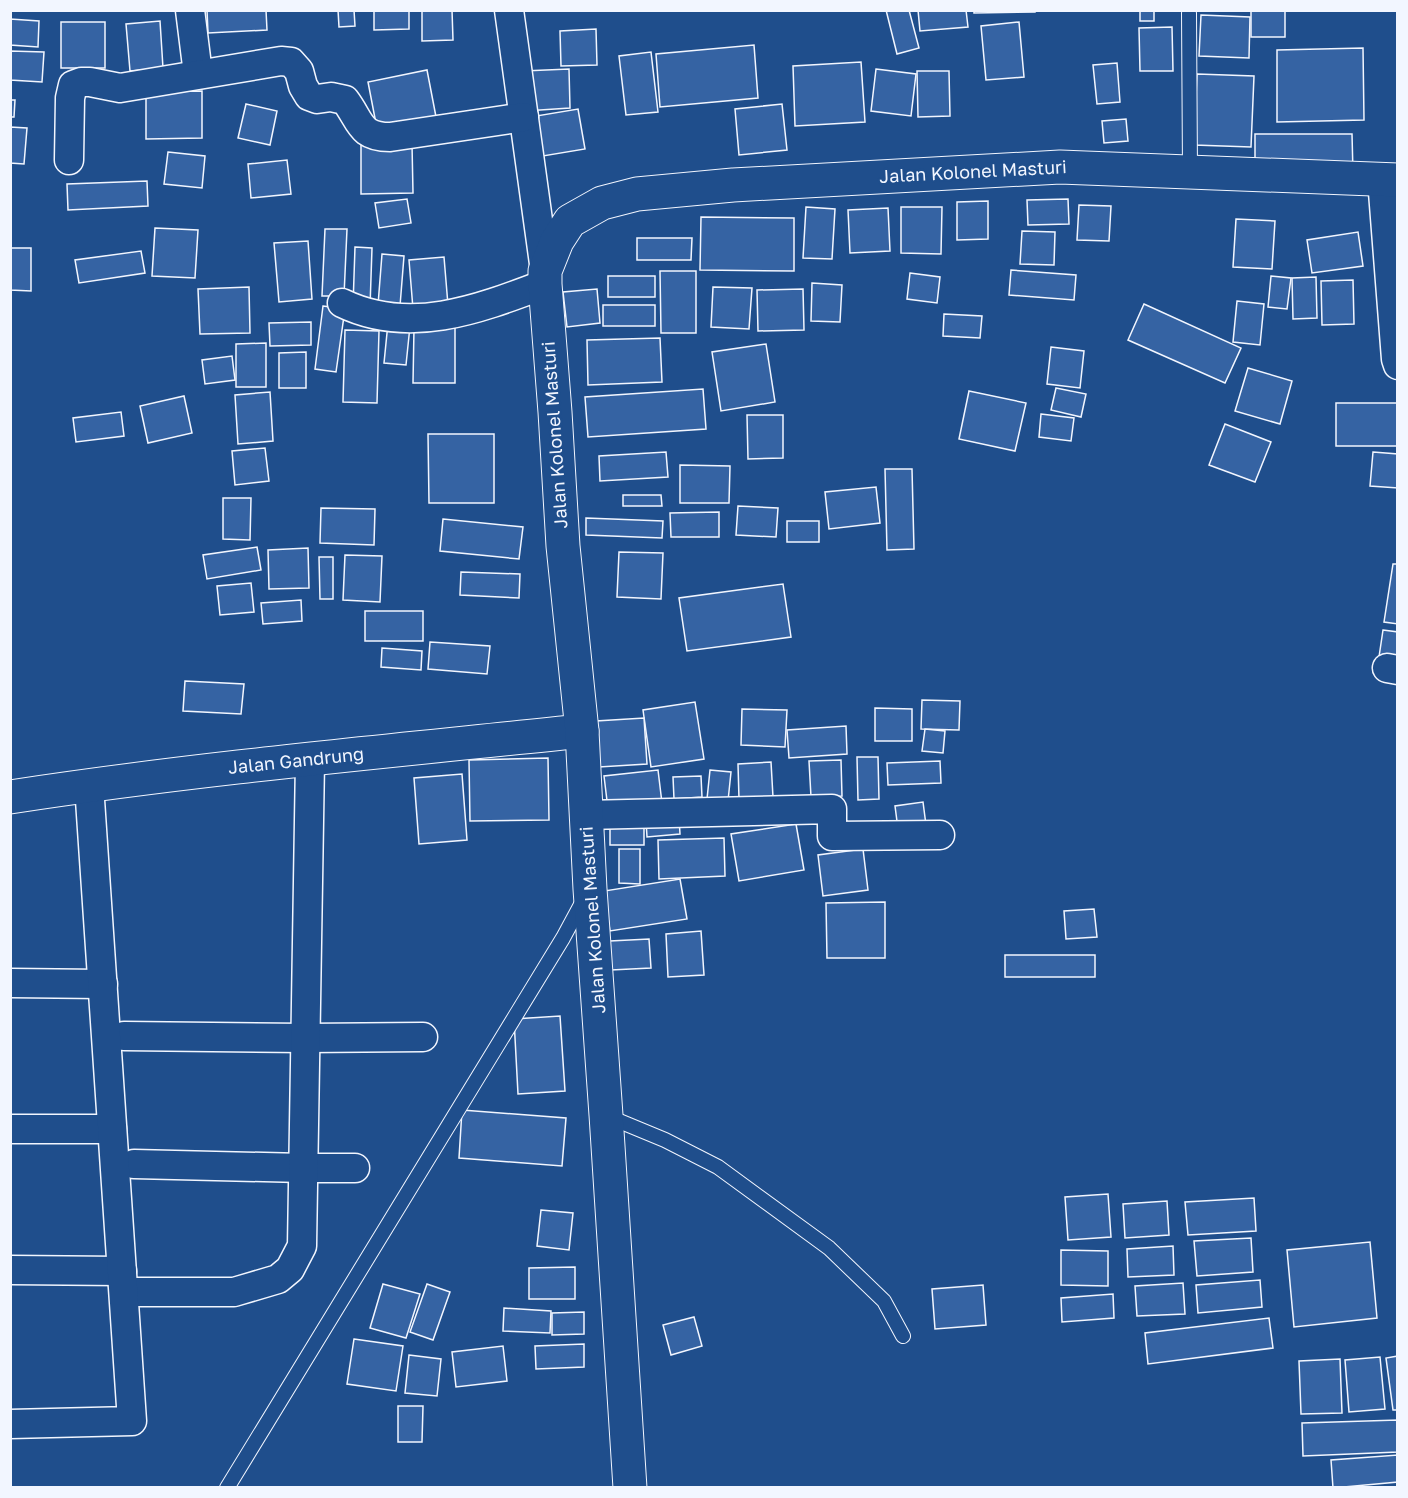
<svg xmlns="http://www.w3.org/2000/svg" width="1408" height="1498" font-family="'Golos Text',sans-serif">
  <rect width="100%" height="100%" fill="#1f4e8c"/>
  <g fill="#3563a3" stroke="#f2f6ff" stroke-width="1.5">
    <path d="M207 10H266L267 30 208 33Z"/>
    <path d="M338 10H354L355 26 339 27Z"/>
    <path d="M374 10H409V29L374 30Z"/>
    <path d="M422 10H452L453 40 422 41Z"/>
    <path d="M886 10H909L919 48 897 54Z"/>
    <path d="M918 10H966L968 27 920 31Z"/>
    <path d="M974 10H1035V12L974 13Z"/>
    <rect x="1140" y="10" width="14" height="11"/>
    <rect x="1251" y="10" width="34" height="27"/>
    <path d="M1201 15 1250 17 1249 58 1199 56Z"/>
    <path d="M10 19 39 21 38 47 10 45Z"/>
    <path d="M160 21 163 68 130 71 126 24Z"/>
    <rect x="61" y="22" width="44" height="46"/>
    <path d="M1019 22 1024 77 986 80 981 26Z"/>
    <path d="M1172 27 1173 71H1140L1139 28Z"/>
    <path d="M596 29 597 65 561 66 560 31Z"/>
    <path d="M754 45 758 98 660 107 656 54Z"/>
    <path d="M1363 48 1364 120 1277 122V50Z"/>
    <path d="M10 51 44 52 42 82 10 80Z"/>
    <path d="M651 52 658 112 626 115 619 56Z"/>
    <path d="M861 62 865 122 795 126 793 66Z"/>
    <path d="M1117 63 1120 102 1097 104 1093 65Z"/>
    <path d="M569 69 570 108 525 111 523 71Z"/>
    <path d="M876 69 916 74 911 116 871 111Z"/>
    <path d="M427 70 437 122 378 134 368 82Z"/>
    <path d="M917 71H949L950 116 918 117Z"/>
    <path d="M1197 74 1254 76 1251 147 1194 145Z"/>
    <path d="M202 91V138L146 139V92Z"/>
    <path d="M10 100H15L14 117H10Z"/>
    <path d="M246 104 277 111 270 145 238 138Z"/>
    <path d="M782 104 787 150 739 155 735 109Z"/>
    <path d="M578 109 585 149 531 158 524 118Z"/>
    <path d="M1126 119 1128 141 1104 143 1102 121Z"/>
    <path d="M10 127 27 128 24 164 10 163Z"/>
    <path d="M1255 134H1352L1353 173 1255 174Z"/>
    <path d="M412 144 413 193 361 194V145Z"/>
    <path d="M168 152 205 156 202 188 164 184Z"/>
    <path d="M287 160 291 194 251 198 248 164Z"/>
    <path d="M147 181 148 206 68 210 67 184Z"/>
    <path d="M407 199 411 223 379 228 375 203Z"/>
    <path d="M1068 199 1069 224 1028 225 1027 200Z"/>
    <path d="M988 201V239L957 240V202Z"/>
    <path d="M1079 205 1111 206 1109 241 1077 240Z"/>
    <path d="M806 207 835 209 832 259 803 258Z"/>
    <path d="M901 207H942L941 254 901 253Z"/>
    <path d="M888 208 890 251 850 253 848 210Z"/>
    <path d="M701 217 794 218V271L700 270Z"/>
    <path d="M1236 219 1275 221 1272 269 1233 267Z"/>
    <path d="M155 228 198 230 195 278 152 276Z"/>
    <path d="M325 229H347L344 296H322Z"/>
    <path d="M1022 231 1055 232 1054 265 1020 264Z"/>
    <path d="M1358 232 1363 266 1312 273 1307 240Z"/>
    <path d="M637 238H692L691 260H637Z"/>
    <path d="M308 241 312 299 279 302 274 243Z"/>
    <path d="M355 247 372 248 370 307 353 306Z"/>
    <path d="M10 248H31V291L10 290Z"/>
    <path d="M141 251 145 273 79 283 75 260Z"/>
    <path d="M382 254 404 256 400 306 378 305Z"/>
    <path d="M444 257 448 305 413 309 409 260Z"/>
    <path d="M1011 270 1076 275 1074 300 1009 295Z"/>
    <path d="M660 271H696V333H661Z"/>
    <path d="M910 273 940 277 937 303 907 299Z"/>
    <rect x="608" y="276" width="47" height="21"/>
    <path d="M1271 276 1291 278 1287 309 1268 307Z"/>
    <path d="M1316 277 1317 318 1293 319 1292 278Z"/>
    <path d="M1353 280 1354 324 1322 325 1321 281Z"/>
    <path d="M812 283 842 285 840 322 811 321Z"/>
    <path d="M249 287 250 333 200 334 198 289Z"/>
    <path d="M713 287 752 288 749 329 711 327Z"/>
    <path d="M597 289 600 323 567 327 563 292Z"/>
    <path d="M803 289 804 330 758 331 757 290Z"/>
    <path d="M1237 301 1264 304 1260 345 1233 342Z"/>
    <path d="M1144 304 1241 348 1225 383 1128 340Z"/>
    <rect x="603" y="305" width="52" height="21"/>
    <path d="M323 306 345 309 336 372 315 369Z"/>
    <path d="M944 314 982 316 980 338 943 336Z"/>
    <path d="M311 322V345L270 346 269 323Z"/>
    <path d="M388 323 410 326 406 365 384 363Z"/>
    <path d="M414 328H455V383H413Z"/>
    <path d="M345 330 379 331 377 403 343 402Z"/>
    <path d="M660 338 662 382 588 385 587 340Z"/>
    <path d="M266 343V387H236V344Z"/>
    <path d="M766 344 775 402 721 411 712 352Z"/>
    <path d="M1051 347 1084 351 1080 388 1047 384Z"/>
    <path d="M306 352V388H279V353Z"/>
    <path d="M232 356 235 380 205 384 202 360Z"/>
    <path d="M1248 368 1292 381 1280 424 1235 411Z"/>
    <path d="M1056 388 1086 394 1081 417 1051 410Z"/>
    <path d="M703 389 706 429 588 437 585 397Z"/>
    <path d="M969 391 1026 403 1015 451 959 439Z"/>
    <path d="M270 392 273 441 238 444 235 395Z"/>
    <path d="M184 396 192 433 148 443 140 406Z"/>
    <rect x="1336" y="403" width="62" height="43"/>
    <path d="M121 412 124 436 76 442 73 418Z"/>
    <path d="M1041 414 1074 418 1071 441 1039 437Z"/>
    <path d="M747 415H783V458L748 459Z"/>
    <path d="M1225 424 1271 442 1255 482 1209 465Z"/>
    <path d="M428 434H494V503H429Z"/>
    <path d="M265 448 269 481 235 485 232 451Z"/>
    <path d="M666 452 668 477 600 481 599 456Z"/>
    <path d="M1373 452 1398 454V488L1370 486Z"/>
    <path d="M680 465 730 466 729 503H680Z"/>
    <path d="M885 469H912L914 549 887 550Z"/>
    <path d="M876 487 880 523 829 529 825 492Z"/>
    <path d="M623 495H661L662 506H623Z"/>
    <path d="M223 498H251L250 540 223 539Z"/>
    <path d="M738 506 778 508 776 537 736 535Z"/>
    <path d="M321 508 375 509 374 545 320 543Z"/>
    <path d="M719 512V537H671L670 513Z"/>
    <path d="M586 518 663 521 662 538 586 535Z"/>
    <path d="M443 519 523 527 519 559 440 551Z"/>
    <rect x="787" y="521" width="32" height="21"/>
    <path d="M257 547 261 570 207 579 203 555Z"/>
    <path d="M308 548 309 588 269 589 268 550Z"/>
    <path d="M619 552 663 553 661 599 617 597Z"/>
    <path d="M345 555 382 556 380 602 343 600Z"/>
    <path d="M319 557H333V599H320Z"/>
    <path d="M1393 564H1398V624L1384 622Z"/>
    <path d="M461 572 520 574 519 598 460 595Z"/>
    <path d="M251 583 254 612 220 615 217 586Z"/>
    <path d="M783 584 791 637 687 651 679 598Z"/>
    <path d="M301 600 302 621 263 624 261 603Z"/>
    <rect x="365" y="611" width="58" height="30"/>
    <path d="M1383 630 1398 632V659L1379 657Z"/>
    <path d="M430 642 490 646 487 674 428 669Z"/>
    <path d="M382 648 422 651 421 670 381 667Z"/>
    <path d="M185 681 244 684 241 714 183 711Z"/>
    <path d="M922 700 960 701 959 730 921 729Z"/>
    <path d="M695 702 704 759 651 767 643 710Z"/>
    <path d="M875 708 912 709V741H875Z"/>
    <path d="M742 709 787 710 785 747 741 745Z"/>
    <path d="M644 718 647 764 599 767 596 721Z"/>
    <path d="M846 726 847 754 789 758 787 730Z"/>
    <path d="M925 729 945 731 943 753 922 751Z"/>
    <path d="M857 757H878L879 799 858 800Z"/>
    <path d="M548 758 549 820 470 821 469 760Z"/>
    <path d="M841 760 842 796 811 797 809 761Z"/>
    <path d="M940 761 941 783 888 785 887 763Z"/>
    <path d="M771 762 773 797 739 799 738 764Z"/>
    <path d="M658 770 662 803 608 809 604 776Z"/>
    <path d="M710 770 731 772 728 801 707 799Z"/>
    <path d="M462 774 467 840 419 844 414 778Z"/>
    <path d="M701 776 702 797 674 799 673 777Z"/>
    <path d="M923 802 926 825 898 829 895 806Z"/>
    <path d="M679 818 680 834 647 837 646 821Z"/>
    <path d="M644 821V845H610V822Z"/>
    <path d="M796 824 804 870 739 881 731 834Z"/>
    <path d="M724 838 725 876 659 879 658 840Z"/>
    <path d="M619 849H640V884L619 883Z"/>
    <path d="M863 849 868 890 823 896 818 855Z"/>
    <path d="M680 879 687 919 610 931 604 891Z"/>
    <path d="M885 902V958H827L826 903Z"/>
    <path d="M1094 909 1097 937 1066 939 1064 911Z"/>
    <path d="M701 931 704 975 668 977 666 934Z"/>
    <path d="M649 939 651 968 611 970 610 941Z"/>
    <rect x="1005" y="955" width="90" height="22"/>
    <path d="M560 1016 565 1091 518 1094 514 1019Z"/>
    <path d="M462 1110 566 1118 562 1166 459 1158Z"/>
    <path d="M1108 1194 1111 1237 1068 1240 1065 1197Z"/>
    <path d="M1254 1198 1256 1231 1188 1235 1185 1202Z"/>
    <path d="M1167 1201 1169 1235 1125 1238 1123 1204Z"/>
    <path d="M541 1210 573 1213 569 1250 537 1246Z"/>
    <path d="M1251 1238 1253 1272 1197 1276 1194 1241Z"/>
    <path d="M1370 1242 1377 1318 1294 1327 1287 1250Z"/>
    <path d="M1173 1246 1174 1275 1128 1277 1127 1249Z"/>
    <path d="M1061 1250 1108 1251V1286L1061 1285Z"/>
    <path d="M575 1267V1299H529V1268Z"/>
    <path d="M1260 1280 1262 1307 1198 1313 1196 1285Z"/>
    <path d="M1183 1283 1185 1314 1137 1316 1135 1286Z"/>
    <path d="M383 1284 420 1294 406 1338 370 1328Z"/>
    <path d="M427 1284 450 1292 433 1340 410 1332Z"/>
    <path d="M983 1285 986 1325 935 1329 932 1289Z"/>
    <path d="M1113 1294 1114 1318 1062 1322 1061 1298Z"/>
    <path d="M504 1308 551 1311 550 1333 503 1331Z"/>
    <path d="M584 1312V1334L552 1335V1313Z"/>
    <path d="M694 1317 702 1346 671 1355 663 1325Z"/>
    <path d="M1269 1318 1273 1348 1148 1364 1145 1333Z"/>
    <path d="M354 1339 403 1346 396 1391 347 1384Z"/>
    <path d="M584 1344V1367L536 1369 535 1346Z"/>
    <path d="M503 1346 507 1381 456 1387 452 1352Z"/>
    <path d="M409 1355 441 1359 437 1396 405 1393Z"/>
    <path d="M1398 1356V1410H1393L1386 1358Z"/>
    <path d="M1380 1357 1385 1409 1349 1412 1345 1360Z"/>
    <path d="M1340 1359 1342 1413 1301 1414 1299 1361Z"/>
    <path d="M398 1406H423L422 1442H398Z"/>
    <path d="M1398 1420V1452L1303 1456 1302 1423Z"/>
    <path d="M1398 1455V1482L1333 1488 1331 1460Z"/>
  </g>
  <g fill="none" stroke-linecap="round" stroke-linejoin="round">
    <defs>
      <g id="service">
        <path d="M1189 13 1190 172"/>
        <path d="M607 1116 665 1140 718 1167 829 1248 884 1301 903 1336"/>
        <path d="M227 1488 563 938 584 899"/>
      </g>
      <g id="minor">
        <path d="M190 10 198 74"/>
        <path d="M509 10 545 271"/>
        <path d="M69 160 70 98 73 85 81 82H90L120 88 281 61 291 62 299 71 303 86 309 96 317 99 331 97 345 100C361 121 359 137 390 137L524 117"/>
        <path d="M1382 179 1396 359 1398 365"/>
        <path d="M342 303C410 336 479 309 545 284"/>
        <path d="M1387 668 1398 670"/>
        <path d="M586 815 832 809V836L940 835"/>
        <path d="M10 983 103 984"/>
        <path d="M124 1036 305 1038 423 1037"/>
        <path d="M10 1129H112"/>
        <path d="M134 1164 303 1168H355"/>
        <path d="M10 1270 122 1271"/>
        <path d="M137 1292H234L278 1279 290 1269 302 1246 310 760"/>
        <path d="M10 1424 132 1421 89 785"/>
      </g>
      <path id="tertiary" d="M10 797C200 768 391 751 582 731"/>
      <path id="primary" d="M630 1488 606 1115 590 889 582 731 563 546 555 412 545 284V271L557 241 570 221 602 203 637 194 733 185 1060 167 1398 180"/>
    </defs>
    <use href="#service" stroke="#f2f6ff" stroke-width="16"/>
    <use href="#minor" stroke="#f2f6ff" stroke-width="31"/>
    <use href="#tertiary" stroke="#f2f6ff" stroke-width="35"/>
    <use href="#primary" stroke="#f2f6ff" stroke-width="35"/>
    <use href="#service" stroke="#1f4e8c" stroke-width="14"/>
    <use href="#minor" stroke="#1f4e8c" stroke-width="28"/>
    <use href="#tertiary" stroke="#1f4e8c" stroke-width="33"/>
    <use href="#primary" stroke="#1f4e8c" stroke-width="33"/>
  </g>
  <g text-anchor="middle" stroke-width="4.5" stroke-linejoin="round" paint-order="stroke">
    <g font-size="18" fill="#f2f6ff" stroke="#1f4e8c">
      <text transform="translate(973 172) rotate(-3)" y="6">Jalan Kolonel Masturi</text>
      <text transform="translate(555 435) rotate(-94)" y="6">Jalan Kolonel Masturi</text>
      <text transform="translate(296 761) rotate(-6)" y="6">Jalan Gandrung</text>
      <text transform="translate(593 920) rotate(-94)" y="6">Jalan Kolonel Masturi</text>
    </g>
  </g>
  <rect width="1408" height="1498" fill="none" stroke="#f2f6ff" stroke-width="24"/>
</svg>
